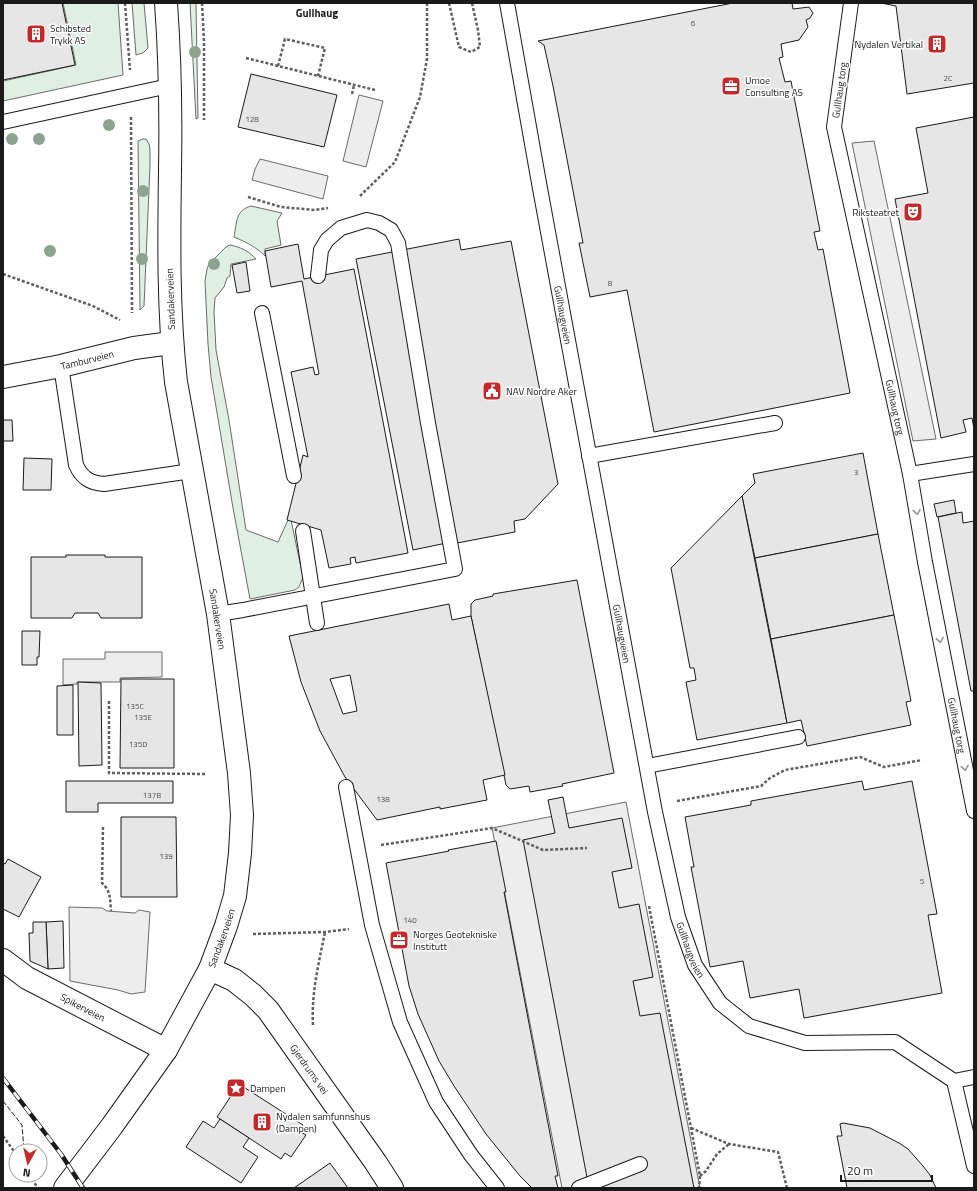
<svg xmlns="http://www.w3.org/2000/svg" width="977" height="1191" font-family="'Titillium Web',sans-serif">
  <rect width="100%" height="100%" fill="#fff"/>
  <g fill="#e0efe3" stroke="#6a6a6a">
    <path d="M63 3H118L123 75 3 101V81L76 65Z"/>
    <path d="M132 3H144L148 48 143 53 136 55Z"/>
    <path d="M190 3H196L198 118 196 119Z"/>
    <path d="M143 139H146L149 144 150 149V166L144 306 140 310 138 141Z"/>
    <path d="M251 206 282 213 277 221 281 245 265 249V256C256 247 246 242 234 237 237 222 235 211 251 206Z"/>
    <path d="M230 245C240 247 249 251 256 259L231 264 230 276 227 278 224 287 215 298 214 312 216 350 229 420 246 530 278 542 288 520H291L303 577 299 587 295 590 250 599 233 508 211 377 208 344 205 281 207 269 209 264 226 247Z"/>
  </g>
  <g fill="#ededed" stroke="#6a6a6a">
    <path d="M359 95 383 101 366 167 343 161Z"/>
    <path d="M874 141 936 439 913 441 852 143Z"/>
    <path d="M260 159 328 176 323 199 252 180 255 169Z"/>
    <path d="M105 652H162V677L120 678V682H77V684L63 685V659H105Z"/>
    <path d="M626 802 700 1188H562L492 828Z"/>
    <path d="M69 907 102 908 107 911 135 913 139 910 150 912 145 992 131 994 118 990 70 981Z"/>
  </g>
  <g fill="#e6e6e6" stroke="#1a1a1a" fill-rule="evenodd">
    <path d="M3 3H62L75 65 3 80Z"/>
    <path d="M733 3H792L793 9 809 7 813 13 810 18 806 20 808 27 799 40 781 44 783 57 779 58 785 82 791 81 820 231 814 232 818 250 823 249 850 393 654 432 627 290 590 297 579 243H583L553 86 544 45 538 41Z"/>
    <path d="M881 3H974V83L907 94 896 6Z"/>
    <path d="M251 74 337 95 324 147 238 127Z"/>
    <path d="M974 117V429L972 418 963 420 966 432 941 438 895 199 928 193 916 128Z"/>
    <path d="M459 239 461 250 511 241 558 484 525 519 514 521 515 532 457 543 456 541 413 550 356 259Z"/>
    <path d="M298 244 304 279 354 269 408 553 356 563 355 557 350 558 351 564 329 568 321 530 287 520 303 455 308 457 291 372 313 367 315 375 319 374 302 281 271 287 265 251Z"/>
    <path d="M246 262 250 291 237 293 232 265Z"/>
    <path d="M3 420H12L13 441H3Z"/>
    <path d="M863 453 878 534 755 558 742 496 755 483 753 474Z"/>
    <path d="M24 458 52 459 51 490H23Z"/>
    <path d="M742 496 787 723 697 740 686 682 696 680 694 668H690L671 568Z"/>
    <path d="M954 500 956 513 937 517 934 504Z"/>
    <path d="M962 512 963 523 974 521V691H971L938 517Z"/>
    <path d="M878 534 894 615 771 639 755 558Z"/>
    <path d="M66 555H105V557H142V618H101L98 613H75L72 618H31V557H66Z"/>
    <path d="M577 580 614 773 562 784 563 786 530 792 529 786 510 789 506 785 471 616V604L475 600 493 596V594Z"/>
    <path d="M449 604 452 620 471 616 505 775 483 780 487 800 440 809V807L377 820 345 777 320 731 301 682 289 636ZM350 675 357 711 343 714 330 679Z"/>
    <path d="M894 615 911 701 906 702 911 725 807 746 801 720 787 723 771 639Z"/>
    <path d="M22 631H40L39 657H37V665H22Z"/>
    <path d="M121 679H174V768H120Z"/>
    <path d="M78 682 101 683 102 765 79 766Z"/>
    <path d="M73 685V735H57V686Z"/>
    <path d="M66 781H173V803H98V812H66Z"/>
    <path d="M862 781 864 790 912 781 937 914 928 915 942 993 804 1018 799 989 750 998 743 961 710 967 691 867H694L685 817 751 805V801Z"/>
    <path d="M563 797 569 828 622 818 632 868 612 872 619 908 639 904 653 977 633 981 640 1016 660 1013 694 1188H589L523 840 555 833 548 800Z"/>
    <path d="M121 817H176L177 897H121Z"/>
    <path d="M496 841 506 892H504L558 1176H555L558 1188H532L520 1176 486 1134 454 1086 439 1061 418 1014 409 986 386 863 449 851 448 850Z"/>
    <path d="M8 859 41 877 19 917 3 909V863L5 864Z"/>
    <path d="M63 921 64 968 48 969 46 922Z"/>
    <path d="M33 922H46L48 969 30 961 29 933H33Z"/>
    <path d="M239 1084 303 1125 299 1131 306 1135 291 1157 285 1153 281 1159 217 1117Z"/>
    <path d="M220 1119 249 1138 243 1147 258 1157 241 1183 186 1147 203 1121 214 1128Z"/>
    <path d="M843 1123 870 1128 899 1143 908 1149 923 1166 930 1175 936 1188H847L837 1136H842L840 1124Z"/>
    <path d="M330 1163 348 1188H294Z"/>
  </g>
  <g fill="none" stroke-linecap="round" stroke-linejoin="round">
    <defs>
      <g id="lane">
        <path id="s1" d="M507 3 539 183 655 812 678 917 695 965 720 1003 749 1026 805 1043 895 1042 954 1081"/>
        <path id="s2" d="M851 3 834 127 910 474 925 562 974 811"/>
        <path d="M3 122 169 86"/>
        <path d="M262 313 294 476"/>
        <path d="M61 366 76 465C82 478 90 483 104 484L191 471"/>
        <path d="M589 456 775 423"/>
        <path d="M910 474 974 464"/>
        <path d="M303 531 317 623"/>
        <path d="M218 614 243 610 455 569 428 423 398 243 391 230 379 223 367 220 341 228 327 240 321 250 318 276"/>
        <path d="M647 766 798 737"/>
        <path d="M346 787 372 925 400 1022 436 1102 471 1155 497 1188"/>
        <path d="M954 1081 974 1166"/>
        <path d="M954 1081 974 1077"/>
        <path d="M579 1188 640 1164"/>
      </g>
      <g id="street">
        <path id="s3" d="M3 377 61 366 134 348 171 343"/>
        <path id="s4" d="M3 960 27 978 166 1050"/>
        <path id="s5" d="M210 969 234 980 253 995 268 1010 376 1163 392 1188"/>
      </g>
      <g id="secondary">
        <path id="s6" d="M65 1188 112 1126 166 1050 210 969 226 926 235 896 240 853 242 815 239 773 218 614 176 382C168 311 169 241 170 170 171 114 170 58 166 3"/>
      </g>
    </defs>
    <use href="#lane" stroke="#1a1a1a" stroke-width="16"/>
    <use href="#street" stroke="#1a1a1a" stroke-width="24"/>
    <use href="#secondary" stroke="#1a1a1a" stroke-width="24"/>
    <g stroke="#5f5f5f" stroke-width="2.5" stroke-dasharray="3 2" stroke-linecap="butt">
      <path d="M125 3 130 70"/>
      <path d="M202 3 204 41V120"/>
      <path d="M449 3 459 47 471 52 480 47 478 30 472 3"/>
      <path d="M246 58 375 90"/>
      <path d="M278 66 285 39 325 48 318 76"/>
      <path d="M352 94 354 85"/>
      <path d="M131 117 132 313"/>
      <path d="M360 196 395 162 420 97 427 59V3"/>
      <path d="M248 197 281 207 315 210 328 208"/>
      <path d="M3 274 93 306 120 320"/>
      <path d="M109 701V773L206 774"/>
      <path d="M677 801 761 786 770 778 785 770 860 757 884 767 922 760"/>
      <path d="M103 827 102 883C111 891 110 900 111 911"/>
      <path d="M381 845 492 828 543 850 587 848"/>
      <path d="M649 906 700 1176 699 1188"/>
      <path d="M253 934 325 932 349 929"/>
      <path d="M313 1025C311 994 319 962 325 932"/>
      <path d="M691 1128 729 1144 778 1152 787 1188"/>
      <path d="M3 1136 16 1154"/>
      <path d="M29 1175 38 1188"/>
      <path d="M700 1176 706 1171 717 1154 729 1144"/>
    </g>
    <use href="#lane" stroke="#fff" stroke-width="14"/>
    <use href="#street" stroke="#fff" stroke-width="22"/>
    <use href="#secondary" stroke="#fff" stroke-width="22"/>
    <defs>
      <path id="rail" d="M3 1078 61 1154 83 1188"/>
    </defs>
    <use href="#rail" stroke="#1a1a1a" stroke-width="4.5"/>
    <use href="#rail" stroke="#fff" stroke-width="3" stroke-dasharray="9" stroke-linecap="butt"/>
    <path stroke="#1a1a1a" stroke-width="1" stroke-dasharray="5 2" stroke-linecap="butt" d="M3 1101 22 1125 24 1151"/>
  </g>
  <g fill="#8aa48f">
    <circle cx="195" cy="52" r="6"/>
    <circle cx="109" cy="125" r="6"/>
    <circle cx="12" cy="139" r="6"/>
    <circle cx="39" cy="139" r="6"/>
    <circle cx="143" cy="191" r="6"/>
    <circle cx="50" cy="251" r="6"/>
    <circle cx="142" cy="259" r="6"/>
    <circle cx="214" cy="264" r="6"/>
  </g>
  <defs><path id="oneway-chevron" d="M-2-3.5L2.5 0L-2 3.5" fill="none" stroke-width="1.6" stroke-linecap="round" stroke-linejoin="round"/></defs>
  <g stroke="#989898">
    <use href="#oneway-chevron" transform="translate(917 512) rotate(80)"/>
    <use href="#oneway-chevron" transform="translate(940 640) rotate(79)"/>
    <use href="#oneway-chevron" transform="translate(965 768) rotate(79)"/>
  </g>
  <defs>
    <symbol id="building-square" viewBox="-11 -11 22 22"><rect x="-9" y="-9" width="18" height="18" rx="4" fill="#c62828" stroke="#fff"/><path d="M-4-6H4V6H1V3H-1V6H-4ZM-2.5-4.3h1.7v1.8h-1.7ZM.8-4.3h1.7v1.8H.8ZM-2.5-1h1.7V.8h-1.7ZM.8-1h1.7V.8H.8Z" fill="#fff"/></symbol>
    <symbol id="office-square" viewBox="-11 -11 22 22"><rect x="-9" y="-9" width="18" height="18" rx="4" fill="#c62828" stroke="#fff"/><path d="M-6-3h4V-5.5h4V-3h4V5H-6ZM-1-4.5V-3h2v-1.5ZM-6 0V1H6V0Z" fill="#fff"/></symbol>
    <symbol id="theatre-square" viewBox="-11 -11 22 22"><rect x="-9" y="-9" width="18" height="18" rx="4" fill="#c62828" stroke="#fff"/><path d="M-5-5.5Q0-4 5-5.5V0Q5 5 0 6Q-5 5-5 0ZM-3.3-2.5H-1v1.5H-3.3ZM1-2.5H3.3v1.5H1ZM-2.8 1Q0 5.5 2.8 1Z" fill="#fff"/></symbol>
    <symbol id="civic-square" viewBox="-11 -11 22 22"><rect x="-9" y="-9" width="18" height="18" rx="4" fill="#c62828" stroke="#fff"/><path d="M-.6-6.5H3V-4.5H.6V-3L4-1V1h2V6H-6V1h2V-1L-.6-3ZM-1.2 2.5V6h2.4V2.5Z" fill="#fff"/></symbol>
    <symbol id="sight-square" viewBox="-11 -11 22 22"><rect x="-9" y="-9" width="18" height="18" rx="4" fill="#c62828" stroke="#fff"/><path d="M0-6L1.8-2.2L6-1.7L2.9 1.2L3.7 5.4L0 3.3L-3.7 5.4L-2.9 1.2L-6-1.7L-1.8-2.2Z" fill="#fff"/></symbol>
  </defs>
  <g fill-rule="evenodd">
    <use href="#building-square" x="25" y="23" width="22" height="22"/>
    <use href="#building-square" x="926" y="33" width="22" height="22"/>
    <use href="#office-square" x="720" y="75" width="22" height="22"/>
    <use href="#theatre-square" x="902" y="201" width="22" height="22"/>
    <use href="#civic-square" x="481" y="380" width="22" height="22"/>
    <use href="#office-square" x="388" y="929" width="22" height="22"/>
    <use href="#sight-square" x="225" y="1077" width="22" height="22"/>
    <use href="#building-square" x="251" y="1111" width="22" height="22"/>
  </g>
  <g text-anchor="middle" stroke-width="3" stroke-linejoin="round" paint-order="stroke">
    <g font-size="8" fill="#4d4d4d">
      <text x="693" y="26">6</text>
      <text x="948" y="81">2C</text>
      <text x="252" y="122">128</text>
      <text x="610" y="286">8</text>
      <text x="856" y="475">3</text>
      <text x="135" y="709">135C</text>
      <text x="143" y="720">135E</text>
      <text x="138" y="747">135D</text>
      <text x="152" y="798">137B</text>
      <text x="383" y="802">138</text>
      <text x="166" y="859">139</text>
      <text x="922" y="884">5</text>
      <text x="410" y="923">140</text>
    </g>
    <g font-size="10" fill="#1a1a1a" stroke="#fff" text-anchor="start">
      <text x="50" y="32">Schibsted<tspan x="50" dy="12">Trykk AS</tspan></text>
      <text x="923" y="48" text-anchor="end">Nydalen Vertikal</text>
      <text x="745" y="84">Umoe<tspan x="745" dy="12">Consulting AS</tspan></text>
      <text x="899" y="216" text-anchor="end">Riksteatret</text>
      <text x="506" y="395">NAV Nordre Aker</text>
      <text x="413" y="938">Norges Geotekniske<tspan x="413" dy="12">Institutt</tspan></text>
      <text x="250" y="1092">Dampen</text>
      <text x="276" y="1120">Nydalen samfunnshus<tspan x="276" dy="12">(Dampen)</tspan></text>
    </g>
    <g font-size="10" fill="#1a1a1a" stroke="#fff">
      <text transform="translate(839 90) rotate(-82)" y="4">Gullhaug torg</text>
      <text transform="translate(170 299) rotate(-92)" y="4">Sandakerveien</text>
      <text dy="4" stroke="none"><textPath href="#s1" startOffset="317">Gullhaugveien</textPath></text>
      <text dy="4" stroke="none"><textPath href="#s3" startOffset="86">Tamburveien</textPath></text>
      <text dy="4" stroke="none"><textPath href="#s2" startOffset="412">Gullhaug torg</textPath></text>
      <text transform="translate(218 619) rotate(81)" y="4">Sandakerveien</text>
      <text dy="4" stroke="none"><textPath href="#s1" startOffset="641">Gullhaugveien</textPath></text>
      <text dy="4" stroke="none"><textPath href="#s2" startOffset="736">Gullhaug torg</textPath></text>
      <text dy="4" stroke="none"><textPath href="#s6" startOffset="296">Sandakerveien</textPath></text>
      <text dy="4" stroke="none"><textPath href="#s1" startOffset="965">Gullhaugveien</textPath></text>
      <text dy="4" stroke="none"><textPath href="#s4" startOffset="93">Spikerveien</textPath></text>
      <text dy="4" stroke="none"><textPath href="#s5" startOffset="144">Gjerdrums vei</textPath></text>
    </g>
    <g font-size="11" font-weight="bold" fill="#1a1a1a" stroke="#fff">
      <text x="317" y="17">Gullhaug</text>
    </g>
  </g>
  <rect width="977" height="1191" fill="none" stroke="#1a1a1a" stroke-width="8"/>
  <g transform="translate(28 1163) rotate(188)"><circle r="19" fill="#ffffff" stroke="#a3a3a3"/>
  <path d="M0-3L7 15L0 10L-7 15Z" fill="#c62828"/>
  <text y="-6" font-size="11" font-weight="bold" text-anchor="middle" fill="#1a1a1a">N</text>
  </g>
  <path d="M841 1175v6h91v-6" fill="none" stroke="#1a1a1a" stroke-width="2"/>
  <text x="847" y="1175" font-size="12" fill="#1a1a1a" stroke="#ffffff" stroke-width="3" paint-order="stroke">20 m</text>
</svg>
